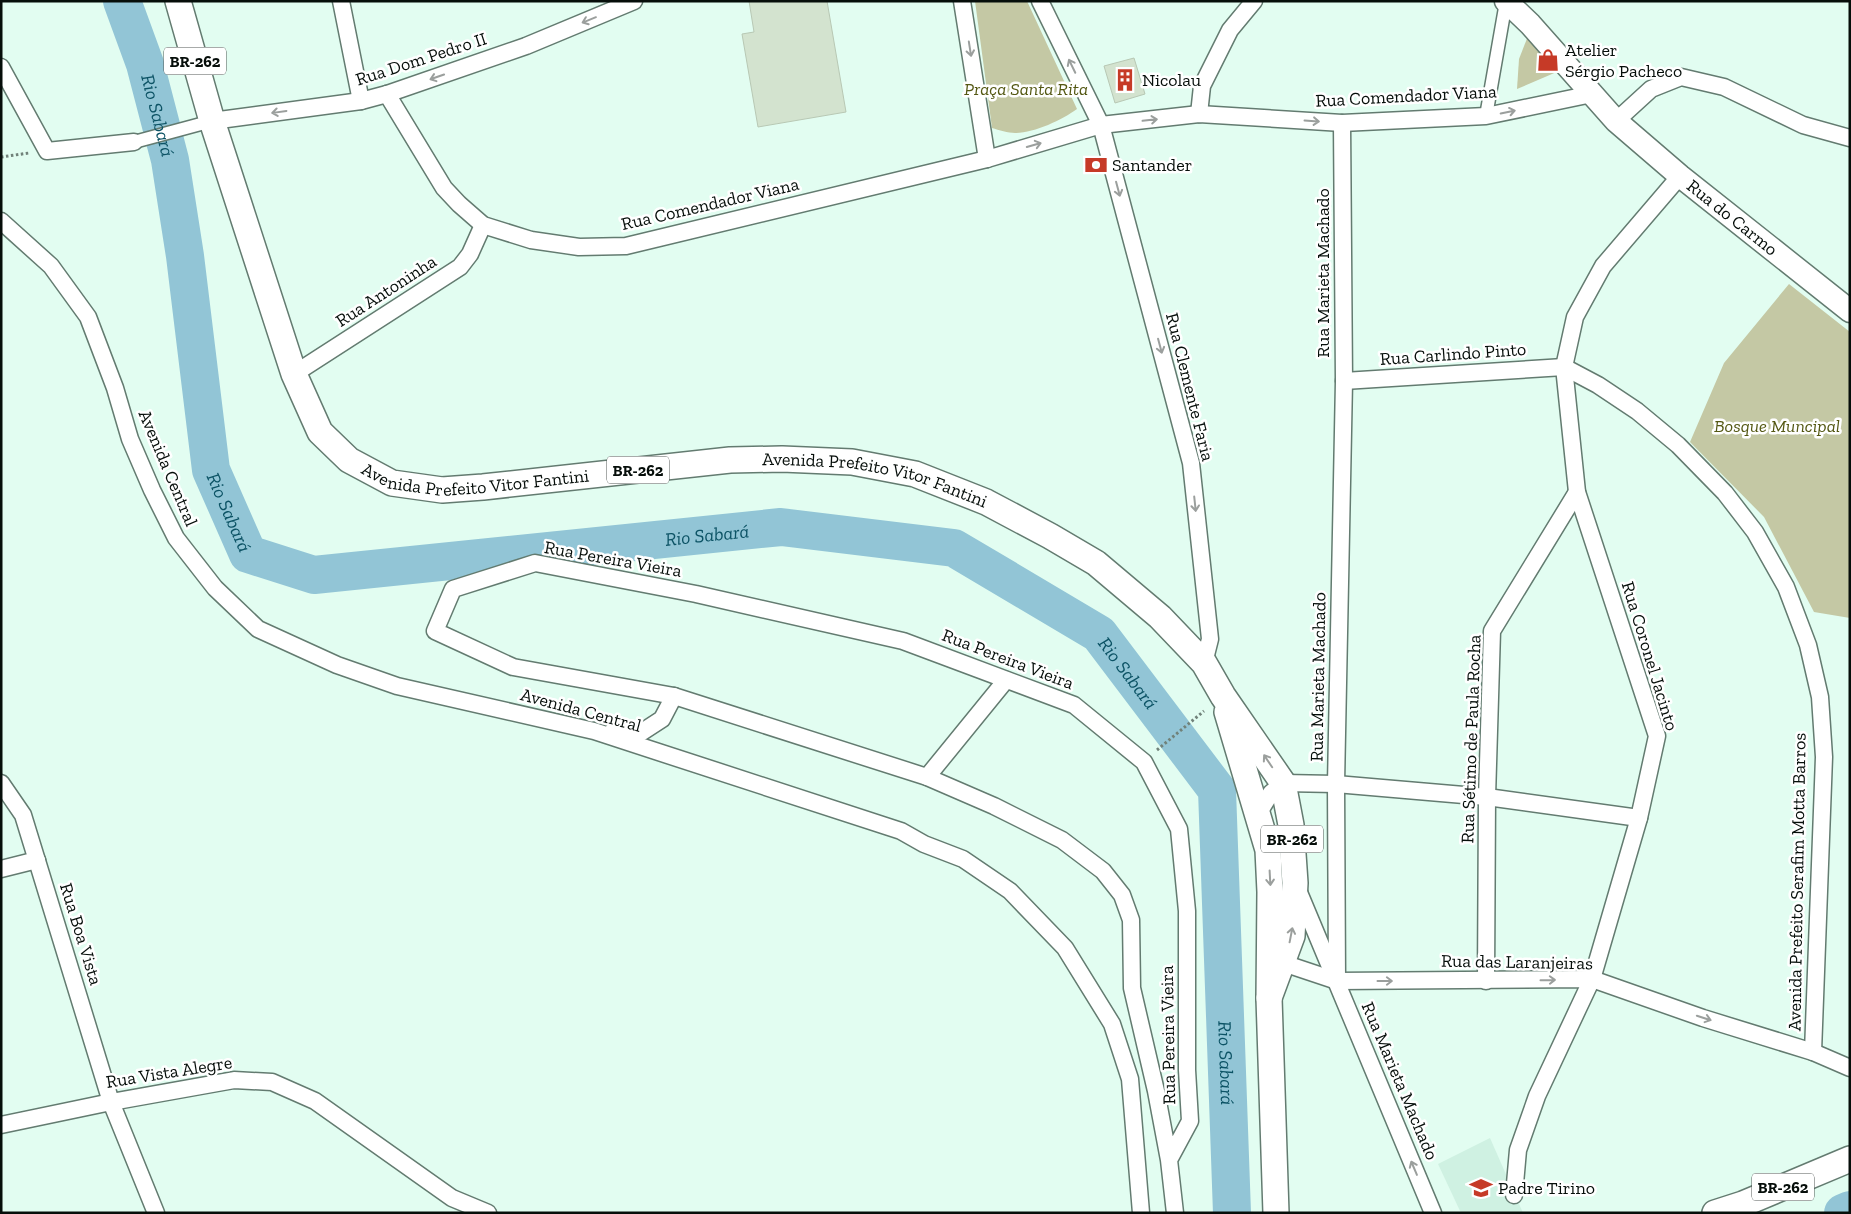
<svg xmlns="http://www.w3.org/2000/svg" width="1851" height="1214" font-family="'Zilla Slab',serif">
  <rect width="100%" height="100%" fill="#e2fdf1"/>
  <path fill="#cff1e2" d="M1490 1138 1523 1213H1461L1438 1164Z"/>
  <g fill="#c4c8a4">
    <path d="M975 1H1027L1077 109C1062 120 1034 133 1015 133 1008 133 999 130 992 128Z"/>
    <path d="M1528 36 1559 71 1517 89 1519 59Z"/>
    <path d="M1789 284 1850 332V618L1814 612 1764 517 1690 442 1724 363Z"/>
  </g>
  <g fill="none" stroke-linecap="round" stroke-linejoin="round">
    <g stroke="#92c5d6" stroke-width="38">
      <path id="s1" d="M122 1 145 64 170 160 185 256 211 470 248 554 314 575 781 527 954 548 1099 634 1217 790 1232 1213"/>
      <path d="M1843 1213 1850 1210"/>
    </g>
  </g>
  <g fill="#d3e3cf" stroke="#b8c8b4">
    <path d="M749 1H827L846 112 758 127 742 34 754 32Z"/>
    <path d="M1134 58 1145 94 1115 103 1104 66Z"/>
  </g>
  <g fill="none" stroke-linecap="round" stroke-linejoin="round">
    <defs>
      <g id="pedestrian">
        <path d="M1486 116 1506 2"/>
        <path d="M134 142 212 121"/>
      </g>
      <g id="minor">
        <path d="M341 1 361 101"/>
        <path d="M962 1 987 159"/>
        <path d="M1040 1 1101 125 1191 463 1210 639 1204 663"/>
        <path d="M1 67 47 151 134 142"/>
        <path d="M387 94 444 188 459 204 483 225 531 240 579 247 626 246 987 159 1101 125 1199 114 1342 123 1486 116 1592 94"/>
        <path d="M1199 114 1202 86 1230 30 1254 1"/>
        <path d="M212 121 361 101 387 94 526 46 634 1"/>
        <path d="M1616 121 1651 89 1681 77 1724 87 1803 125 1850 138"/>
        <path d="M1 221 51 266 88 317 115 388 130 439 152 490 176 538 215 588 258 629 337 665 397 686 594 731 901 831 924 844 963 859 1010 891 1065 948 1112 1024 1130 1079 1141 1213"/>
        <path d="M294 374 460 267 470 254 483 225"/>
        <path d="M1344 381 1564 367 1598 385 1637 411 1678 445 1725 493 1755 532 1786 587 1808 645 1820 697 1824 757 1813 1052"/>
        <path d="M612 732H642L662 719 674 696"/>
        <path d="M927 777 1006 680"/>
        <path d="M1 783 23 815 111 1102 156 1213"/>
        <path d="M1258 814 1271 793 1283 783 1336 784 1487 797 1639 818"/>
        <path d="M1 869 37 860"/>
        <path d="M1298 890 1433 1213"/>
        <path d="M1276 955 1283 963 1337 981 1592 979 1703 1018 1813 1052 1850 1068"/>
        <path d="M1337 981 1336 784 1344 381 1342 123"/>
        <path d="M1486 981 1487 797 1492 631 1577 492"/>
        <path d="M1 1125 111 1102 234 1080 272 1082 315 1101 452 1198 488 1213"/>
        <path d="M1169 1160 1190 1121 1187 1070V911L1179 829 1144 762 1074 705 903 641 696 594 535 563 453 589 435 631 513 667 674 696 927 777 994 806 1062 840 1103 871 1122 895 1131 920 1132 988 1156 1091 1169 1160 1175 1213"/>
        <path d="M1514 1195 1518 1150 1537 1096 1592 979 1639 818 1657 736 1577 492 1564 367 1575 317 1603 266 1680 176"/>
      </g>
      <g id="secondary">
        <path id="s2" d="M1506 1 1530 24 1616 121 1680 176 1850 311"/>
      </g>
      <g id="primary">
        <path id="s3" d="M178 1 212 121 294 374 320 432 349 460 392 483 442 490 483 487 730 460 782 459 852 462 915 474 986 502 1050 536 1096 563 1160 617 1204 663 1223 696 1283 783 1291 825 1295 883 1292 936 1269 998"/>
        <path d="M1227 712 1268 850 1270 892 1269 998 1276 1213"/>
        <path d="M1715 1213 1743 1204 1850 1159"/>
      </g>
    </defs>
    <use href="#pedestrian" stroke="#637b70" stroke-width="15"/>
    <use href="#minor" stroke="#637b70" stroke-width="19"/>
    <use href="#secondary" stroke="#637b70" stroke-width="25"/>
    <use href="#primary" stroke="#637b70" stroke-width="28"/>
    <g stroke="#71827a" stroke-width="3" stroke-dasharray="2.5 2.5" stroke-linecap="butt">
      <path d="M1 157 29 153"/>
      <path d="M1157 750 1204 711"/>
    </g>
    <use href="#pedestrian" stroke="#fff" stroke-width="12"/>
    <use href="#minor" stroke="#fff" stroke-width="16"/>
    <use href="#secondary" stroke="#fff" stroke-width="22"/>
    <use href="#primary" stroke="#fff" stroke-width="25"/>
  </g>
  <defs><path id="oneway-shaft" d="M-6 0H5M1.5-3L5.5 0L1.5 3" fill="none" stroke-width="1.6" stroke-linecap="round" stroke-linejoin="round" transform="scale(1.25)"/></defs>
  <g stroke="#9b9f9d">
    <use href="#oneway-shaft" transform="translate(589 20) rotate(158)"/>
    <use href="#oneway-shaft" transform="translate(970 49) rotate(81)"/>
    <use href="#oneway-shaft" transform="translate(1072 66) rotate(-116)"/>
    <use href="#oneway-shaft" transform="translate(437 77) rotate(161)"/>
    <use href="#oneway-shaft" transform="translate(279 112) rotate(172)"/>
    <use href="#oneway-shaft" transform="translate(1508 112) rotate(-12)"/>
    <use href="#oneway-shaft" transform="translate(1150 120) rotate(-6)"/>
    <use href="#oneway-shaft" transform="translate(1312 121) rotate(4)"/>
    <use href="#oneway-shaft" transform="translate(1034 145) rotate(-16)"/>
    <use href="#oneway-shaft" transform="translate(1118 189) rotate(75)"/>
    <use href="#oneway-shaft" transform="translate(1160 346) rotate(75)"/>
    <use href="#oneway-shaft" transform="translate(1195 504) rotate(84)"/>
    <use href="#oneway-shaft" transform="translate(1268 761) rotate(-124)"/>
    <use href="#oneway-shaft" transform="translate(1270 878) rotate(87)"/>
    <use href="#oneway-shaft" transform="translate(1291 935) rotate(-79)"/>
    <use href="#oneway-shaft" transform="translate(1548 980) rotate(-1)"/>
    <use href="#oneway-shaft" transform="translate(1385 981)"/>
    <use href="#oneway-shaft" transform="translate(1704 1018) rotate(18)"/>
    <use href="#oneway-shaft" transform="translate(1414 1168) rotate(-113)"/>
  </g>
  <defs>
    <symbol id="shop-bare" viewBox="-9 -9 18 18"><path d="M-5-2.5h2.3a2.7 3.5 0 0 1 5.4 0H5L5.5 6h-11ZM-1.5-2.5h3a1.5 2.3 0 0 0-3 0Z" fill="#c63a27" stroke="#fff" stroke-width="2.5" paint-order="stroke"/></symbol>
    <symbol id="building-bare" viewBox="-9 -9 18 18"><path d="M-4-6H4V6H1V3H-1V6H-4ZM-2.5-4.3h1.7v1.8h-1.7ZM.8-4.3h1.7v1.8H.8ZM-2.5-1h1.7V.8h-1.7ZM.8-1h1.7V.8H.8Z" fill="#c63a27" stroke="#fff" stroke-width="2.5" paint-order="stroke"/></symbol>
    <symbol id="bank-bare" viewBox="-9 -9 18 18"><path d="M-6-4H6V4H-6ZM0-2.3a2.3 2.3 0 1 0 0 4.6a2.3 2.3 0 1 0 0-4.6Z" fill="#c63a27" stroke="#fff" stroke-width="2.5" paint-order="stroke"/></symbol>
    <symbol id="school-bare" viewBox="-9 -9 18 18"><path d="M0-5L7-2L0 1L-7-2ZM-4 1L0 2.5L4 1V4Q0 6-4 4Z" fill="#c63a27" stroke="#fff" stroke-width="2.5" paint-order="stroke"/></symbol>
  </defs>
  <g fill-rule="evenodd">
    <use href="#shop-bare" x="1532" y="44" width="32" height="32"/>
    <use href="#building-bare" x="1109" y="64" width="32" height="32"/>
    <use href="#bank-bare" x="1080" y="149" width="32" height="32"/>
    <use href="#school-bare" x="1465" y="1172" width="32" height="32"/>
  </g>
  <g text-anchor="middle" stroke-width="5" stroke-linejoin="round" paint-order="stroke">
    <g fill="#fff" stroke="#515654" stroke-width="1">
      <rect x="164" y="47.5" width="62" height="27" rx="4"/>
      <rect x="607" y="456.5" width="62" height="27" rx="4"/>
      <rect x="1261" y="825.5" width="62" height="27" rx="4"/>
      <rect x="1752" y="1173.5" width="62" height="27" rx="4"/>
    </g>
    <g font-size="16" font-weight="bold" fill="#060e0a">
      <text x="195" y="67">BR-262</text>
      <text x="638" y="476">BR-262</text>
      <text x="1292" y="845">BR-262</text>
      <text x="1783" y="1193">BR-262</text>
    </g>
    <g font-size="18" fill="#060e0a" stroke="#fff" text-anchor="start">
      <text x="1565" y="56">Atelier<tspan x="1565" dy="21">Sérgio Pacheco</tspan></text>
      <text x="1142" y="86">Nicolau</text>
      <text x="1112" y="171">Santander</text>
      <text x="1498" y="1194">Padre Tirino</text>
    </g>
    <g font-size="18" fill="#060e0a" stroke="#fff">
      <text transform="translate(421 59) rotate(-18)" y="6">Rua Dom Pedro II</text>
      <text transform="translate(1406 96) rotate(-3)" y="6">Rua Comendador Viana</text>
      <text transform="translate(710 204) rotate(-13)" y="6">Rua Comendador Viana</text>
      <text dy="6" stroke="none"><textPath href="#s2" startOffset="314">Rua do Carmo</textPath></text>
      <text transform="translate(1323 273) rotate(-90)" y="6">Rua Marieta Machado</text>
      <text transform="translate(386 291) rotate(-33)" y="6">Rua Antoninha</text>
      <text transform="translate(1453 354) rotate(-4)" y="6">Rua Carlindo Pinto</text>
      <text transform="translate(1190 387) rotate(76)" y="6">Rua Clemente Faria</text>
      <text transform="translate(168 468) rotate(67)" y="6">Avenida Central</text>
      <text dy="6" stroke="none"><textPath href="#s3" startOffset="626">Avenida Prefeito Vitor Fantini</textPath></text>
      <text dy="6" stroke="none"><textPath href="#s3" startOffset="1031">Avenida Prefeito Vitor Fantini</textPath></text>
      <text transform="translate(613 559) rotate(10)" y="6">Rua Pereira Vieira</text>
      <text transform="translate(1650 656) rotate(73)" y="6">Rua Coronel Jacinto</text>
      <text transform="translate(1008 659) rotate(21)" y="6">Rua Pereira Vieira</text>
      <text transform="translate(1318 677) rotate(-89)" y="6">Rua Marieta Machado</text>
      <text transform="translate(581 710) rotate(15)" y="6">Avenida Central</text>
      <text transform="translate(1471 739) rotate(-88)" y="6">Rua Sétimo de Paula Rocha</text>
      <text transform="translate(1797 882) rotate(-89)" y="6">Avenida Prefeito Serafim Motta Barros</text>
      <text transform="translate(81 934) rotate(73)" y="6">Rua Boa Vista</text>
      <text transform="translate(1517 962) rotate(1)" y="6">Rua das Laranjeiras</text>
      <text transform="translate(1168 1035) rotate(-91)" y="6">Rua Pereira Vieira</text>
      <text transform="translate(169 1072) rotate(-9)" y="6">Rua Vista Alegre</text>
      <text transform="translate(1400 1081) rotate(67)" y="6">Rua Marieta Machado</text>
    </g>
    <g font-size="18" font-style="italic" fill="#545813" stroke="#fff">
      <text x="1026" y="95">Praça Santa Rita</text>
      <text x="1777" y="432">Bosque Muncipal</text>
    </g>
    <g font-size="19" font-style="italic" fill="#0c5365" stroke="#fff">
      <text dy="7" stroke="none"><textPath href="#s1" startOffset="120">Rio Sabará</textPath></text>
      <text dy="7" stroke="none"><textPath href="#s1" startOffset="525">Rio Sabará</textPath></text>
      <text dy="7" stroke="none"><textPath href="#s1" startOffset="1035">Rio Sabará</textPath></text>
      <text dy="7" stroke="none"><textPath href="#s1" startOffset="1501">Rio Sabará</textPath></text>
      <text dy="7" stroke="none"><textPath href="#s1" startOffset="1921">Rio Sabará</textPath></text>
    </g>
  </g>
  <rect width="1851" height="1214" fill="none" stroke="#060e0a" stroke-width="5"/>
</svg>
